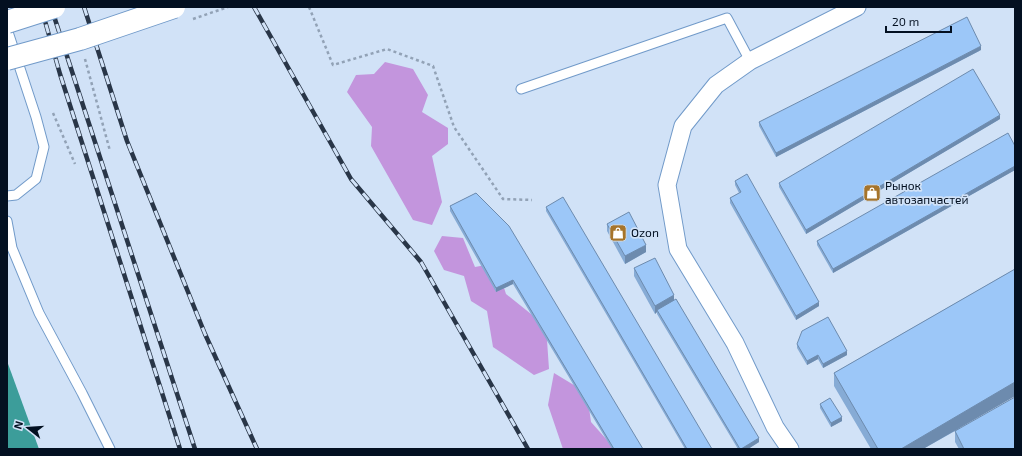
<svg xmlns="http://www.w3.org/2000/svg" width="1022" height="456" font-family="'Exo 2',sans-serif">
  <rect width="100%" height="100%" fill="#d1e2f7"/>
  <g fill="#c395dd">
    <path d="M385 62 413 69 428 95 422 112 448 128V144L432 156 442 202 432 225 413 220 371 146 372 127 347 92 356 75 374 74Z"/>
    <path d="M442 236 463 238 475 267 496 263 506 294 546 326 549 369 534 375 493 347 487 311 471 301 464 276 444 270 434 251Z"/>
    <path d="M554 373 587 393 591 422 615 449H563L548 405Z"/>
  </g>
  <path fill="#3c9d9a" d="M7 361 39 449H7Z"/>
  <g fill="none" stroke-linecap="round" stroke-linejoin="round">
    <defs>
      <g id="lane">
        <path d="M7 29 36 117 44 147 36 179 16 195 7 196"/>
        <path d="M521 89 727 18 750 61"/>
        <path d="M7 221 12 248 39 313 82 393 110 449"/>
      </g>
      <path id="street" d="M790 449 775 427 735 343 678 249 667 185 683 126 716 85 750 61 857 7"/>
    </defs>
    <use href="#lane" stroke="#719ac9" stroke-width="11"/>
    <use href="#street" stroke="#719ac9" stroke-width="19"/>
    <g stroke="#92a2b6" stroke-width="2.5" stroke-dasharray="3 3" stroke-linecap="butt">
      <path d="M309 7 333 65 387 49 433 66 454 127 503 199 532 200"/>
      <path d="M85 59 110 151"/>
      <path d="M53 113 75 164"/>
    </g>
    <use href="#lane" stroke="#fff" stroke-width="9"/>
    <use href="#street" stroke="#fff" stroke-width="17"/>
    <defs>
      <g id="rail">
        <path d="M41 7 60 74 180 449"/>
        <path d="M51 7 195 449"/>
        <path d="M84 7 127 141 205 334 257 449"/>
        <path d="M254 7 351 179 421 262 528 449"/>
      </g>
    </defs>
    <use href="#rail" stroke="#293648" stroke-width="4.5"/>
    <use href="#rail" stroke="#d1e2f7" stroke-width="3" stroke-dasharray="9" stroke-linecap="butt"/>
    <defs>
      <g id="primary-bridge">
        <path d="M7 22 54 7"/>
        <path d="M7 59 80 39 174 7"/>
      </g>
    </defs>
    <use href="#primary-bridge" stroke="#719ac9" stroke-width="24" stroke-linecap="butt"/>
    <path stroke="#92a2b6" stroke-width="2.5" stroke-dasharray="3 3" stroke-linecap="butt" d="M193 19 228 7"/>
    <use href="#primary-bridge" stroke="#fff" stroke-width="22"/>
  </g>
  <g fill="#86abd5">
    <path d="M981 50 776 157 759 126V122Z"/>
    <path d="M1000 119 806 234 779 187V183Z"/>
    <path d="M1015 146V170L833 273 817 245V241Z"/>
    <path d="M735 181 819 306 796 320 730 203V198L739 193 735 185Z"/>
    <path d="M476 193 643 449H612L513 284 496 292 450 211V206Z"/>
    <path d="M546 207 712 449H685L546 211Z"/>
    <path d="M607 224 646 252 625 264 607 231Z"/>
    <path d="M634 268 674 300 759 442 748 449H738L657 314V312L655 314 634 276Z"/>
    <path d="M1015 269V396L959 428 1015 449H959L955 442V431L923 449H871L834 386V373Z"/>
    <path d="M797 344 847 355 823 368 818 359 807 365 797 348Z"/>
    <path d="M820 404 842 421 831 427 820 408Z"/>
  </g>
  <g fill="#6d8bae">
    <path d="M981 46V50L776 157V153Z"/>
    <path d="M1000 115V119L806 234V230Z"/>
    <path d="M1015 166V170L833 273V269Z"/>
    <path d="M646 245V252L625 264V256Z"/>
    <path d="M513 280V284L496 292V288Z"/>
    <path d="M674 295V303L657 310V312L655 314V306Z"/>
    <path d="M819 302V306L796 320V316Z"/>
    <path d="M847 351V355L823 368V364Z"/>
    <path d="M818 355V359L807 365V361Z"/>
    <path d="M1015 382V396L923 449H901Z"/>
    <path d="M842 417V421L831 427V423Z"/>
    <path d="M759 438V442L748 449H741Z"/>
  </g>
  <g fill="#9cc7f8" stroke="#6d8bae">
    <path d="M967 17 981 46 776 153 759 122Z"/>
    <path d="M973 69 1000 115 806 230 779 183Z"/>
    <path d="M1008 133 1015 146V166L833 269 817 241Z"/>
    <path d="M747 174 819 302 796 316 730 198 741 192 735 181Z"/>
    <path d="M476 193 509 226 643 449H614L513 280 496 288 450 206Z"/>
    <path d="M563 197 712 449H687L546 207Z"/>
    <path d="M629 212 646 245 625 256 607 224Z"/>
    <path d="M655 258 674 295 655 306 634 268Z"/>
    <path d="M1015 269V382L901 449H878L834 373Z"/>
    <path d="M676 299 759 438 741 449H740L657 310Z"/>
    <path d="M828 317 847 351 823 364 818 355 807 361 797 344 802 331Z"/>
    <path d="M1015 397V449H964L955 431Z"/>
    <path d="M830 398 842 417 831 423 820 404Z"/>
  </g>
  <defs>
    <symbol id="shop-square" viewBox="-11 -11 22 22"><rect x="-9" y="-9" width="18" height="18" rx="4" fill="#a6742b" stroke="#d1e2f7"/><path d="M-5-2.5h2.3a2.7 3.5 0 0 1 5.4 0H5L5.5 6h-11ZM-1.5-2.5h3a1.5 2.3 0 0 0-3 0Z" fill="#fff"/></symbol>
  </defs>
  <g fill-rule="evenodd">
    <use href="#shop-square" x="862" y="183" width="20" height="20"/>
    <use href="#shop-square" x="608" y="223" width="20" height="20"/>
  </g>
  <g text-anchor="middle" stroke-width="3.5" stroke-linejoin="round" paint-order="stroke">
    <g font-size="12" fill="#031021" stroke="#d1e2f7" text-anchor="start">
      <text x="885" y="190">Рынок<tspan x="885" dy="14">автозапчастей</tspan></text>
      <text x="631" y="237">Ozon</text>
    </g>
  </g>
  <rect width="1022" height="456" fill="none" stroke="#031021" stroke-width="16"/>
  <g transform="translate(28 428) rotate(287)" stroke="#d1e2f7" stroke-width="3" paint-order="stroke">
  <path d="M0-3L7 15L0 10L-7 15Z" fill="#031021"/>
  <text y="-6" font-size="11" font-weight="bold" text-anchor="middle" fill="#031021">N</text>
  </g>
  <path d="M886 26v6h65v-6" fill="none" stroke="#031021" stroke-width="2"/>
  <text x="892" y="26" font-size="12" fill="#031021" stroke="#d1e2f7" stroke-width="3" paint-order="stroke">20 m</text>
</svg>
